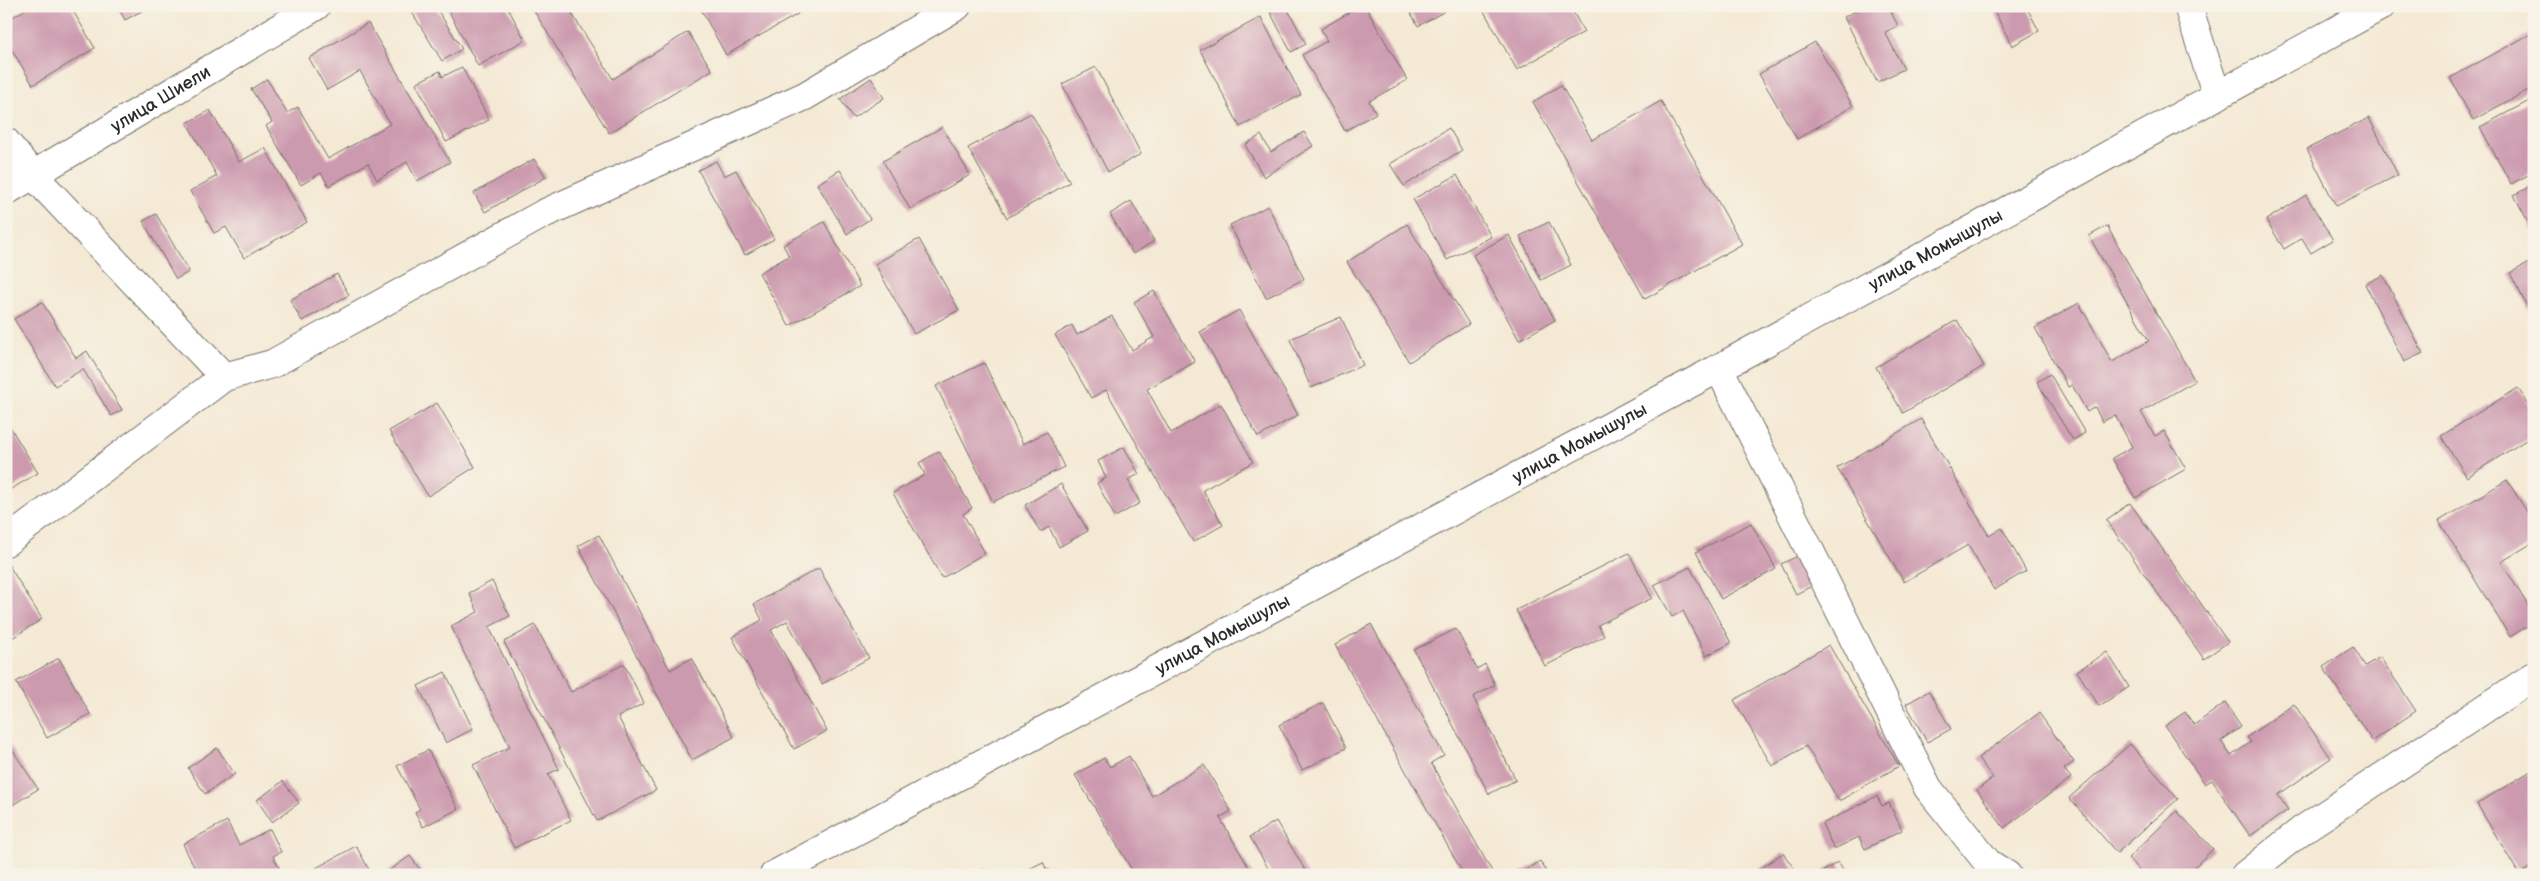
<svg xmlns="http://www.w3.org/2000/svg" width="2540" height="881" font-family="'Balsamiq Sans',sans-serif">
  <rect width="100%" height="100%" fill="#f7f3e8"/>
  <filter id="ink" filterUnits="userSpaceOnUse"><feTurbulence type="fractalNoise" baseFrequency=".02" numOctaves="2"/><feDisplacementMap in="SourceGraphic" scale="10" xChannelSelector="R" yChannelSelector="G"/><feConvolveMatrix kernelMatrix="1 2 1 2 8 2 1 2 1" color-interpolation-filters="sRGB"/></filter>
  <filter id="wash" filterUnits="userSpaceOnUse"><feTurbulence type="fractalNoise" baseFrequency=".0096" numOctaves="4" result="noise"/><feDisplacementMap in="SourceGraphic" scale="20" xChannelSelector="R" yChannelSelector="G"/><feGaussianBlur stdDeviation="1.12" result="paint"/><feColorMatrix in="noise" values="0 0 0 0 0 0 0 0 0 0 0 0 0 0 0 0 0 1.4 0 .05"/><feComposite in="paint" operator="in"/></filter>
  <g filter="url(#wash)">
    <rect width="100%" height="100%" fill="#f4e9d4"/>
    <g id="blocks">
      <g fill="#cc9aae">
        <path d="M31 6H70L95 48 33 85 6 40V21Z"/>
        <path d="M117 6H151L125 20Z"/>
        <path d="M408 6H435L462 49 442 61Z"/>
        <path d="M446 6H507L525 40 478 66Z"/>
        <path d="M531 6H567L613 79 688 32 712 70 609 133Z"/>
        <path d="M699 6H793L798 14 726 55Z"/>
        <path d="M1267 6H1286L1306 44 1291 52Z"/>
        <path d="M1360 6H1365L1407 80 1369 101 1376 113 1345 131 1302 55 1327 41 1321 29Z"/>
        <path d="M1407 6H1443L1445 11 1418 26Z"/>
        <path d="M1481 6H1570L1584 32 1517 70Z"/>
        <path d="M1865 6H1888L1898 26 1885 32 1904 69 1877 82 1844 17Z"/>
        <path d="M1992 6H2026L2039 31 2012 46Z"/>
        <path d="M1261 17 1301 95 1240 127 1200 50Z"/>
        <path d="M368 23 450 162 417 181 407 162 377 180 368 163 329 186 321 173 301 185 266 126 272 122 251 89 267 79 287 113 298 107 328 159 390 124 360 71 327 90 309 58Z"/>
        <path d="M2534 32V87L2473 120 2450 78Z"/>
        <path d="M1815 42 1853 106 1797 139 1759 74Z"/>
        <path d="M462 67 489 120 446 142 416 83 440 71 442 77Z"/>
        <path d="M1096 67 1141 154 1108 172 1062 84Z"/>
        <path d="M871 78 884 98 853 118 840 99Z"/>
        <path d="M1561 85 1592 140 1661 101 1742 244 1645 299 1533 102Z"/>
        <path d="M2531 100 2534 106V172L2511 184 2480 127Z"/>
        <path d="M210 110 239 162 265 148 307 222 244 258 226 227 214 233 190 191 217 176 187 123Z"/>
        <path d="M1031 113 1070 182 1007 218 968 148Z"/>
        <path d="M2369 118 2398 175 2336 206 2307 149Z"/>
        <path d="M942 127 970 175 910 209 883 161Z"/>
        <path d="M1449 128 1462 150 1404 186 1390 164Z"/>
        <path d="M1304 132 1313 146 1264 177 1245 145 1261 135 1271 152Z"/>
        <path d="M534 159 546 177 485 212 474 193Z"/>
        <path d="M716 161 724 176 736 170 774 239 745 255 698 170Z"/>
        <path d="M840 170 870 219 847 234 817 184Z"/>
        <path d="M1457 175 1491 237 1447 260 1413 199Z"/>
        <path d="M2534 184V233L2514 195Z"/>
        <path d="M2306 195 2333 240 2311 253 2302 238 2284 249 2266 220Z"/>
        <path d="M1131 201 1154 241 1133 254 1110 214Z"/>
        <path d="M1268 206 1304 279 1266 298 1230 225Z"/>
        <path d="M156 214 189 272 176 279 143 221Z"/>
        <path d="M824 222 860 286 789 326 759 273 789 256 783 245Z"/>
        <path d="M1549 222 1571 265 1541 280 1520 236Z"/>
        <path d="M1407 224 1469 324 1409 362 1347 262Z"/>
        <path d="M2107 226 2195 381 2141 412 2155 436 2164 431 2186 469 2135 498 2112 458 2132 447 2115 415 2102 422 2095 407 2087 412 2072 385 2068 387 2035 328 2079 303 2112 362 2149 341 2089 236Z"/>
        <path d="M1509 235 1555 320 1519 340 1473 255Z"/>
        <path d="M919 239 959 310 914 334 875 264Z"/>
        <path d="M2534 260V308L2529 310 2510 273Z"/>
        <path d="M337 274 349 295 302 321 290 300Z"/>
        <path d="M2383 275 2423 353 2404 362 2365 284Z"/>
        <path d="M1154 291 1195 362 1147 389 1171 433 1221 404 1253 462 1203 490 1223 525 1193 542 1106 390 1091 398 1055 335 1072 325 1077 335 1112 316 1132 350 1154 337 1134 302Z"/>
        <path d="M42 302 76 358 87 351 122 410 111 416 83 369 55 386 14 319Z"/>
        <path d="M1239 310 1298 415 1258 437 1200 332Z"/>
        <path d="M1341 317 1363 365 1311 388 1290 339Z"/>
        <path d="M1957 320 1984 366 1903 413 1876 367Z"/>
        <path d="M984 363 1023 444 1047 432 1064 467 993 502 936 386Z"/>
        <path d="M2050 374 2085 433 2073 440 2037 382Z"/>
        <path d="M2518 388 2534 413V435L2467 477 2441 436Z"/>
        <path d="M437 403 475 467 428 496 389 431Z"/>
        <path d="M1921 419 1989 536 2002 528 2026 571 1994 590 1968 545 1904 582 1837 468Z"/>
        <path d="M6 420 38 473 6 492Z"/>
        <path d="M1124 447 1139 474 1128 480 1140 503 1115 517 1097 483 1106 478 1098 461Z"/>
        <path d="M939 451 972 508 963 514 985 553 942 578 893 493 925 475 919 463Z"/>
        <path d="M2507 480 2534 523V542L2501 562 2534 615V622L2510 637 2439 521Z"/>
        <path d="M1061 484 1088 531 1059 547 1049 527 1040 532 1025 505Z"/>
        <path d="M2130 503 2228 642 2204 659 2106 520Z"/>
        <path d="M1751 523 1776 569 1721 599 1696 552Z"/>
        <path d="M599 535 670 670 692 658 734 737 692 760 578 546Z"/>
        <path d="M1629 553 1652 598 1598 625 1604 636 1545 666 1516 610Z"/>
        <path d="M1800 555 1814 585 1796 594 1781 564Z"/>
        <path d="M8 564 42 619 6 642V565Z"/>
        <path d="M1690 567 1731 643 1706 656 1683 611 1672 617 1654 585Z"/>
        <path d="M819 568 869 658 822 684 787 621 771 630 827 731 794 749 732 637 762 620 754 604Z"/>
        <path d="M492 581 510 616 489 627 559 769 548 774 571 820 514 848 473 765 510 747 451 626 478 612 469 593Z"/>
        <path d="M1371 624 1444 755 1431 763 1494 875H1464L1335 645Z"/>
        <path d="M535 625 571 692 624 664 644 703 618 717 656 790 597 821 504 642Z"/>
        <path d="M1456 629 1477 669 1485 664 1495 685 1473 697 1516 780 1489 794 1414 650Z"/>
        <path d="M1829 645 1899 766 1839 801 1806 746 1772 766 1734 700Z"/>
        <path d="M2353 647 2365 666 2380 657 2416 711 2372 741 2323 667Z"/>
        <path d="M2107 652 2129 687 2099 706 2077 671Z"/>
        <path d="M59 658 90 714 47 738 16 682Z"/>
        <path d="M445 672 473 729 446 743 418 686Z"/>
        <path d="M1929 691 1951 729 1927 742 1906 704Z"/>
        <path d="M1323 703 1346 748 1302 770 1279 725Z"/>
        <path d="M2225 703 2241 727 2221 741 2231 756 2251 742 2247 737 2294 704 2331 758 2278 795 2288 810 2250 836 2212 780 2205 784 2165 726 2185 712 2194 725Z"/>
        <path d="M2039 713 2074 762 2064 769 2071 778 2004 828 1977 790 1993 778 1978 758Z"/>
        <path d="M6 740 38 789 6 809Z"/>
        <path d="M2130 744 2178 799 2117 853 2069 798Z"/>
        <path d="M217 748 235 774 205 794 188 768Z"/>
        <path d="M428 750 458 809 423 827 415 812 420 809 397 766Z"/>
        <path d="M1129 756 1152 796 1204 765 1231 811 1220 818 1253 875H1135L1075 775 1104 758 1110 767Z"/>
        <path d="M2534 769V865L2519 874 2477 804Z"/>
        <path d="M283 781 299 803 272 822 257 800Z"/>
        <path d="M1877 796 1882 806 1889 803 1902 830 1865 849 1859 837 1834 849 1822 824Z"/>
        <path d="M2177 811 2213 849 2186 875H2143L2128 858Z"/>
        <path d="M227 821 239 845 270 829 281 852 273 856 283 875H198L183 844Z"/>
        <path d="M1276 821 1308 875H1272L1250 837Z"/>
        <path d="M356 846 372 875H308L307 873Z"/>
        <path d="M1783 853 1798 874 1751 875Z"/>
        <path d="M410 856 424 875H389L387 872Z"/>
        <path d="M1540 861 1548 875H1521L1520 873Z"/>
        <path d="M1043 862 1049 875H1017Z"/>
        <path d="M1838 862 1846 875H1817Z"/>
        <path d="M985 869 989 875H973Z"/>
      </g>
    </g>
  </g>
  <g filter="url(#ink)">
    <use href="#blocks" fill-opacity="0" stroke="#716e66" stroke-width="1"/>
    <g fill="none" stroke-linecap="round" stroke-linejoin="round">
      <defs>
        <g id="minor">
          <path d="M2188 6 2217 96"/>
          <path d="M6 142 33 175 224 377 6 542"/>
          <path id="s1" d="M6 191 316 6"/>
          <path d="M1719 368 1928 788 1988 863 2007 875"/>
          <path d="M224 377 272 364 543 214 805 96 957 6"/>
          <path d="M2245 875 2302 830 2534 676"/>
        </g>
        <g id="tertiary">
          <path id="s2" d="M774 875 1719 368 2381 6"/>
        </g>
      </defs>
      <use href="#minor" stroke="#716e66" stroke-width="30"/>
      <use href="#tertiary" stroke="#716e66" stroke-width="30"/>
      <use href="#minor" stroke="#fff" stroke-width="28"/>
      <use href="#tertiary" stroke="#fff" stroke-width="28"/>
    </g>
  </g>
  <g text-anchor="middle" stroke-width="4.5" stroke-linejoin="round" paint-order="stroke">
    <g font-size="18" fill="#2b2b2b" stroke="#f7f3e8">
      <text dy="6" stroke="none"><textPath href="#s1" startOffset="180">улица Шиели</textPath></text>
      <text dy="6" stroke="none"><textPath href="#s2" startOffset="1319">улица Момышулы</textPath></text>
      <text dy="6" stroke="none"><textPath href="#s2" startOffset="914">улица Момышулы</textPath></text>
      <text dy="6" stroke="none"><textPath href="#s2" startOffset="509">улица Момышулы</textPath></text>
    </g>
  </g>
  <rect width="2540" height="881" fill="none" stroke="#f7f3e8" stroke-width="25"/>
</svg>
